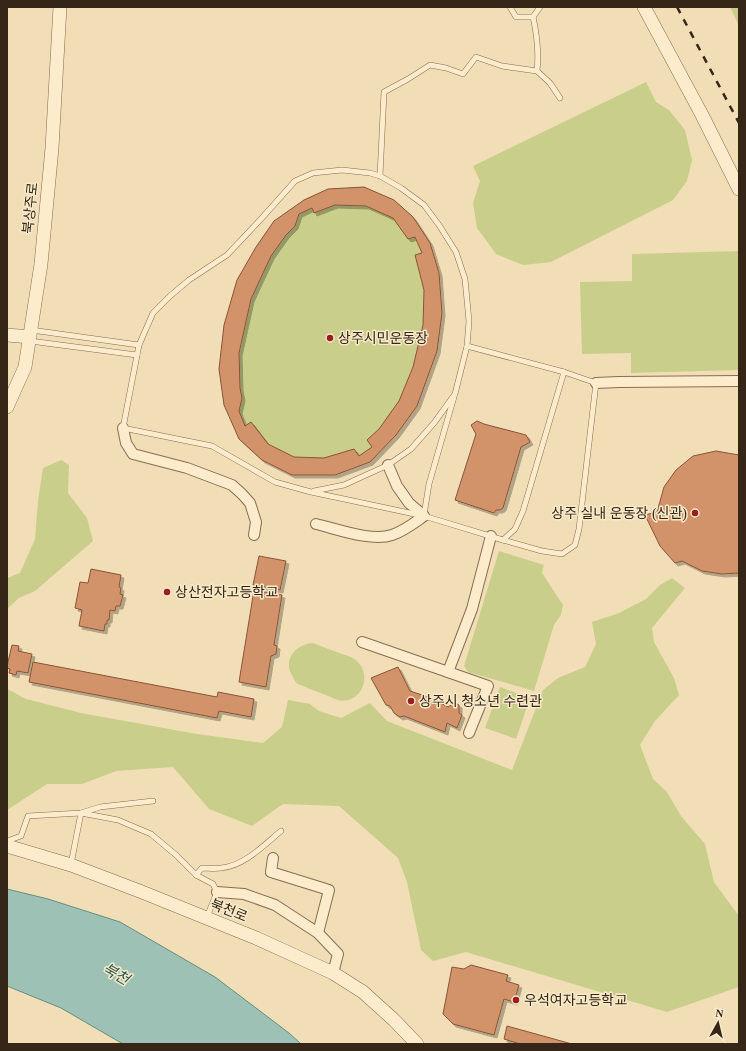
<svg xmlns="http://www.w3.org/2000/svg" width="746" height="1051" font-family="'Times New Roman','Noto Sans KR',serif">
  <defs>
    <filter id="shadow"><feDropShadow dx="3" dy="3" stdDeviation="0" flood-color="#0004"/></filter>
  </defs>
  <rect width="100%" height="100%" fill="#f1deb7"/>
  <g fill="#c9cf8b">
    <path d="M730 7H739V26Z"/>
    <path d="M646 82 656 102 669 110 685 130 692 160 687 181 673 200 551 262 523 265 496 254 477 228 473 203 480 181 473 166Z"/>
    <path d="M364 187 394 200 413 217 430 243 442 313 437 351 417 406 396 435 370 462 335 475H292L224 405 219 369 224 325 237 280 256 247 274 221 304 200 328 189Z"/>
    <path d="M739 251V370L631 373V353L582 354 580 282 632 281V254Z"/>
    <path d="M61 460 69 465 68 493 87 518 93 541 35 591 19 598 7 609V578L20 573 35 539 38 501 43 468Z"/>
    <path d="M499 551 544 565 542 573 563 605 561 615 554 625 534 691 468 672 464 666Z"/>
    <path d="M672 578 685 588 652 628 654 642 674 678 679 695 655 721 640 745 653 779 667 792 681 816 705 844 714 882 739 916V987L667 1012 466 952 433 961 421 950 407 882 398 858 339 806 283 804 252 826 209 809 173 767 116 771 82 784H47L7 810V689L26 699 81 713 197 734 263 743 282 727 288 700 310 704 319 711 341 718 370 703 387 721 512 770 543 690 558 678 585 667 596 644 592 622 619 613 646 599 660 585Z"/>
    <path d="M313 643C322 647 332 650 342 654 345 655 350 656 353 658 376 672 361 709 335 699 327 695 318 692 310 689 306 687 302 686 298 684 296 683 294 680 293 677 282 661 295 644 313 643Z"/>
    <path d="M500 687 530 698 516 739 485 728Z"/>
  </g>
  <path fill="#9dc1b5" stroke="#658e83" d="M7 889 48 899 120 922 215 977 289 1033 301 1044H123L61 1008 7 986Z"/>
  <g fill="#d3936a" stroke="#895436" fill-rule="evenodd" filter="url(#shadow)">
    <path d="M364 187 394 200 413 217 430 243 439 273 442 313 437 351 417 406 396 435 370 462 335 475H292L262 460 239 439 224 405 219 369 224 325 237 280 256 247 274 221 304 200 328 189ZM335 205 366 206 393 218 408 239 415 237 422 253 415 255 424 290 423 325 413 367 399 401 379 429 367 440 372 447 359 456 354 449 324 458 294 457 268 444 251 422 245 426 239 411 242 398 240 388 239 353 251 299 271 256 286 235 295 226 299 214 312 208 314 213Z"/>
    <path d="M477 421 484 424 526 435 530 442 521 447 503 508 500 510H496L494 513 455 500 476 434 471 425Z"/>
    <path d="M716 451 739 455V573L722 574 702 571 682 561 675 563 660 546 645 515 657 512 664 487 676 470 693 456Z"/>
    <path d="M259 556 286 561 280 590 253 585Z"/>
    <path d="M91 569 121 575 119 587 121 588 120 594 123 595 120 606H116L115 611 110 610 109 620H107V624H105L104 631 79 626 82 610 75 608 80 582 88 583Z"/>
    <path d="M254 590 282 595 274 645 277 646 276 654 271 656 266 687 239 682Z"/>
    <path d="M12 645 19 646 18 651 32 654 28 673 17 671 16 675 9 673 10 669 7 668V666Z"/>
    <path d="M33 662 217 697 218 692 254 699 251 717 219 711 217 718 29 682Z"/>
    <path d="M398 667 410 691 434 699 448 707 455 703 459 705V713L462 715 457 728 447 723 445 732 404 716 400 717 394 713 390 706 386 705 371 678Z"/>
    <path d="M471 965 508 975 506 981 519 985 514 1002 504 999 494 1035 453 1024 443 1014 452 967 464 969Z"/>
    <path d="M507 1026 572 1044H520L504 1039Z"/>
  </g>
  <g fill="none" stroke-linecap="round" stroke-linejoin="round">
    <defs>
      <g id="service">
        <path d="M510 7 516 17H533"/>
        <path d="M537 71 550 83 560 98"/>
        <path d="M342 170 370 173 380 176 401 188 424 205 439 225 456 252 465 279 469 321 467 346 564 372 596 383 579 529 575 545 562 554 542 551 503 540 424 516 311 492 275 482 212 446 123 428 139 345 153 313 170 296 189 280 227 255 261 219 295 181 313 173Z"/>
        <path d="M380 176 384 92 408 79 430 65 446 68 463 74 476 57 502 66 537 71C539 53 537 35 533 17L540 7"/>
        <path d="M31 330 139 345"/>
        <path d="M30 341 137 355"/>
        <path d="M314 491 344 485 388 465 411 449 434 423 455 394 467 346"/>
        <path d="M424 515 429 484 454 397"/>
        <path d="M503 540 515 529 523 511 564 372"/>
        <path d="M7 841 21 836 28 816 81 813 100 807 153 801"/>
        <path d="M71 864 81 813 118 820 151 834 176 855 196 875 213 884 217 892 207 917"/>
        <path d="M196 875 202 868C208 868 215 869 221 868 244 866 263 846 281 831"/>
      </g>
      <g id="minor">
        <path d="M596 383 619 382 739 381"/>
        <path d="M123 428 126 443 133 454 187 468 232 485 242 494 250 503 256 522 254 535"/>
        <path d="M316 524C337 529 372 542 392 535 404 531 414 523 424 516L409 503 397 486 388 465"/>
        <path d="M362 642 448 672 472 609 491 536"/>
        <path d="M448 672 488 686 469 733"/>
        <path d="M273 858 271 872 329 890 318 933"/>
        <path d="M217 892 244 894 275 905 318 933 338 954 333 973"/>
      </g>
      <g id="tertiary">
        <path d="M644 7 702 115 739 189"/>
        <path d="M7 335 30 337"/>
        <path d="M7 407 25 367 41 264 52 148 60 7"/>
        <path d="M7 846 71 865 142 892 256 938 333 973 363 992 394 1020 417 1044"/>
      </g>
    </defs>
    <use href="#service" stroke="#886d52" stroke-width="6"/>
    <use href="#minor" stroke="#886d52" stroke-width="12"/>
    <use href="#tertiary" stroke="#886d52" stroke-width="14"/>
    <use href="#service" stroke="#fceccb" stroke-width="5"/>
    <use href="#minor" stroke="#fceccb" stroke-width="10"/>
    <use href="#tertiary" stroke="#fceccb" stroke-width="13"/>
    <path stroke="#352618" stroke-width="2.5" stroke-dasharray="7 7" stroke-linecap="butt" d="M677 7 739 123"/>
  </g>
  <g fill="#9c1d21" stroke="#f8e9c8" stroke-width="1.5">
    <circle cx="330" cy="338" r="4"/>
    <circle cx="695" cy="513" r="4"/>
    <circle cx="167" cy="592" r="4"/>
    <circle cx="411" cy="701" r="4"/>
    <circle cx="516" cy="1000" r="4"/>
  </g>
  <g text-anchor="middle" stroke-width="3" stroke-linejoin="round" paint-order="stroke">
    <g font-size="14" fill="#352618" stroke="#f8e9c8">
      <text transform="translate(30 208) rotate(-84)" y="5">북상주로</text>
      <text transform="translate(229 910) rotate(22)" y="5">북천로</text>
    </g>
    <g font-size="14" fill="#352618" stroke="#f8e9c8" text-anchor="start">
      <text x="338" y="343">상주시민운동장</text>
      <text x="687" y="518" text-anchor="end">상주 실내 운동장 (신관)</text>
      <text x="175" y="597">상산전자고등학교</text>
      <text x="419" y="706">상주시 청소년 수련관</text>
      <text x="524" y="1005">우석여자고등학교</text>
    </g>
    <g font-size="15" font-style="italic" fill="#265752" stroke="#f8e9c8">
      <text transform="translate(116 974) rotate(30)" y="5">북천</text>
    </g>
  </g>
  <rect width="746" height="1051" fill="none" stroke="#352618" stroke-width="16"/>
  <g transform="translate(718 1023) rotate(8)" stroke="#f8e9c8" stroke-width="3" paint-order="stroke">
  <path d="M0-3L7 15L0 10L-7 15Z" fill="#352618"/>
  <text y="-6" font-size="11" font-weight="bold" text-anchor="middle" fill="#352618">N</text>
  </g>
</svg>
